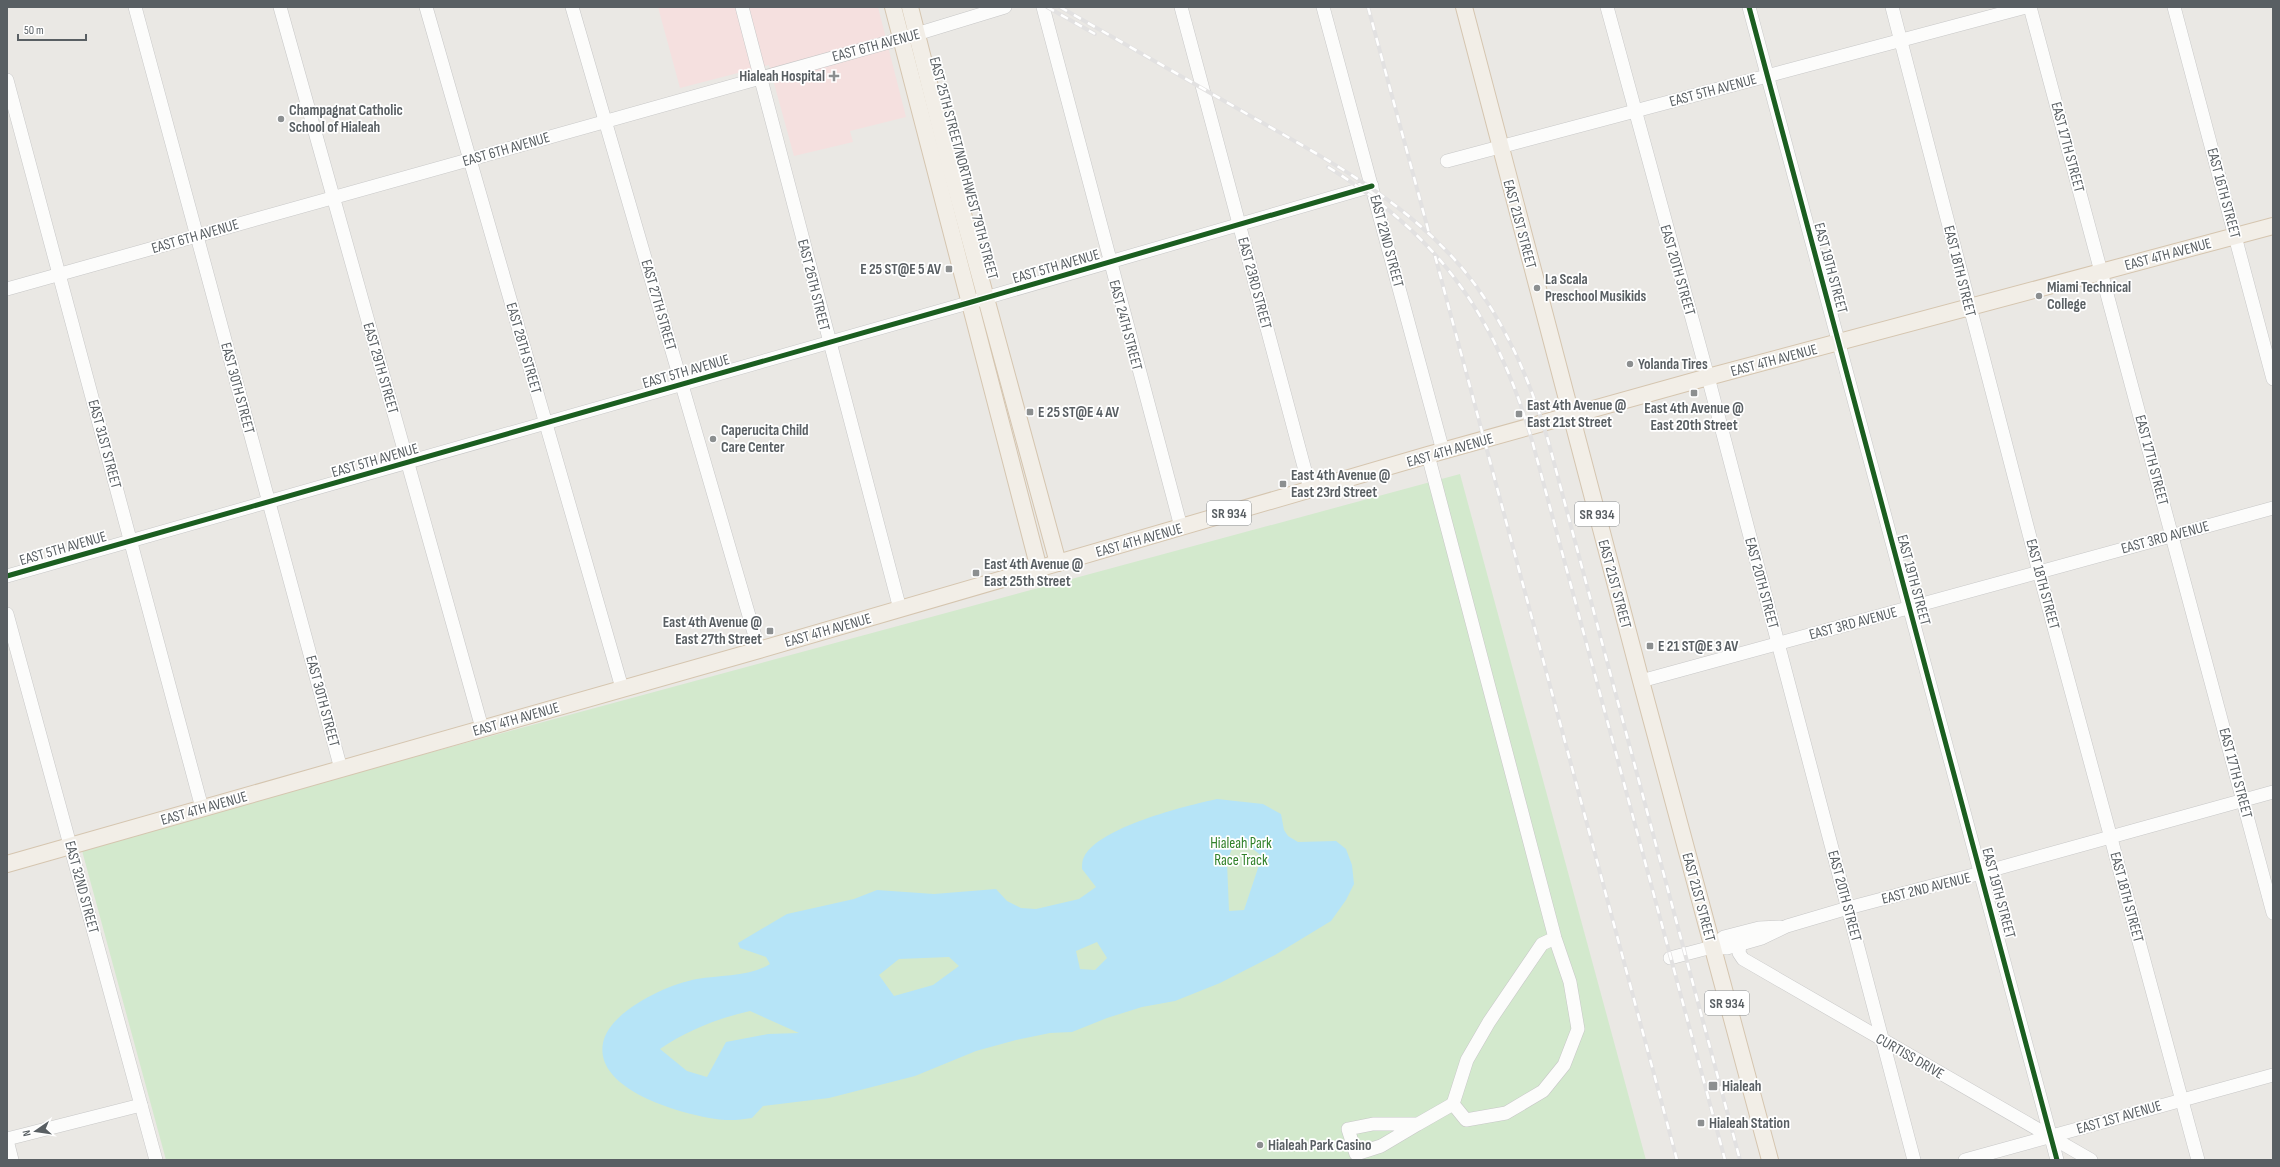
<svg xmlns="http://www.w3.org/2000/svg" width="2280" height="1167" font-family="'Sofia Sans Condensed',sans-serif">
  <rect width="100%" height="100%" fill="#eae8e4"/>
  <path fill="#f5e0df" d="M658 7H878L906 117 850 131 853 142 794 156 769 65 680 88Z"/>
  <path fill="#d3e9cd" d="M1460 474 1646 1160H166L81 847Z"/>
  <path fill="#b6e4f7" fill-rule="evenodd" d="M1217 799 1263 804 1281 814 1284 830 1288 836 1298 842 1336 841 1346 849 1352 865 1354 884 1346 900 1331 921 1275 955 1220 983 1175 1001 1142 1007 1107 1018 1072 1032 1050 1033 1016 1040 976 1051 915 1076 829 1098 763 1106 752 1118C740 1120 727 1121 716 1119 682 1114 594 1090 603 1043 609 1011 668 984 697 979 720 975 750 977 770 964L766 957 740 948 738 943 787 914 854 899 877 890 934 894 996 889 1007 901 1021 908 1036 909 1079 899 1096 887 1082 869C1082 865 1082 860 1084 857 1099 827 1185 806 1217 799ZM1233 846H1249L1262 856 1244 910 1229 911 1227 862ZM1097 942 1107 958 1095 970 1080 969 1076 951ZM949 957 959 966 933 985 894 996 879 975 899 959ZM750 1011 799 1033 768 1034 726 1042 707 1077 687 1071 660 1049C686 1031 718 1018 750 1011Z"/>
  <g fill="none" stroke-linecap="round" stroke-linejoin="round">
    <defs>
      <g id="minor">
        <path d="M135 7 341 769"/>
        <path d="M280 7 482 728"/>
        <path d="M426 7 622 688"/>
        <path d="M572 7 759 650"/>
        <path d="M742 7 900 609"/>
        <path d="M1043 7 1181 527"/>
        <path d="M1181 7 1310 489"/>
        <path d="M1323 7 1443 451"/>
        <path d="M1607 7 1708 377 1914 1160"/>
        <path d="M1749 7 2057 1160"/>
        <path d="M1892 7 2039 572 2198 1160"/>
        <path d="M2030 7 2273 913"/>
        <path d="M2174 7 2273 379"/>
        <path d="M7 80 202 808"/>
        <path d="M1447 161 2026 7"/>
        <path d="M7 289 900 39 1005 7"/>
        <path d="M1428 455 1555 938 1570 982 1578 1029 1564 1065 1543 1091 1506 1113 1466 1120 1453 1104 1467 1060 1489 1022 1542 944 1555 938"/>
        <path d="M7 576 968 303 1372 186"/>
        <path d="M7 614 156 1160"/>
        <path d="M1641 681 2273 508"/>
        <path d="M1740 944 1739 953 1743 959 2091 1160"/>
        <path d="M1712 947 1724 937 1759 928 1780 927"/>
        <path d="M1670 958 1712 947 1727 948 1762 938 1787 926 1848 908 1981 873 2273 792"/>
        <path d="M1418 1124 1381 1146 1356 1154 1348 1129 1373 1124H1418L1453 1104"/>
        <path d="M7 1139 141 1105"/>
        <path d="M7 1140 12 1160"/>
        <path d="M1965 1160 2273 1075"/>
      </g>
      <g id="major">
        <path d="M893 7 1039 569"/>
        <path d="M910 7 950 166 1058 563"/>
        <path d="M1464 7 1641 681 1770 1160"/>
        <path d="M7 864 759 650 1428 455 1708 377 2273 226"/>
      </g>
    </defs>
    <use href="#minor" stroke="#c7c7c7" stroke-width="14"/>
    <use href="#major" stroke="#d5c5af" stroke-width="18"/>
    <use href="#minor" stroke="#fcfcfb" stroke-width="13"/>
    <use href="#major" stroke="#f2eee7" stroke-width="16"/>
    <defs>
      <g id="rail">
        <path d="M1047 7 1095 34"/>
        <path d="M1060 7C1125 44 1190 81 1254 118 1330 161 1405 201 1462 268 1504 318 1529 378 1548 440L1740 1160"/>
        <path d="M1368 7 1429 233"/>
        <path d="M1328 167C1441 237 1497 318 1533 444L1725 1160"/>
        <path d="M1435 256 1677 1160"/>
      </g>
    </defs>
    <use href="#rail" stroke="#e2e1e1" stroke-width="4"/>
    <use href="#rail" stroke="#fff" stroke-width="2.5" stroke-dasharray="8" stroke-linecap="butt"/>
    <defs>
      <g id="cycleway">
        <path d="M1749 7 2057 1160"/>
        <path d="M7 576 968 303 1372 186"/>
      </g>
    </defs>
    <use href="#cycleway" stroke="#fff" stroke-width="8"/>
    <use href="#cycleway" stroke="#1b5e20" stroke-width="5"/>
  </g>
  <g fill="#8c8f90" stroke="#fff" stroke-width="1.5">
    <path d="M832 70h4v4h4v4h-4v4h-4v-4h-4v-4h4z"/>
    <circle cx="281" cy="119" r="4"/>
    <rect x="945" y="265" width="8" height="8" rx="2"/>
    <circle cx="1537" cy="288" r="4"/>
    <circle cx="2039" cy="296" r="4"/>
    <circle cx="1630" cy="364" r="4"/>
    <rect x="1690" y="389" width="8" height="8" rx="2"/>
    <rect x="1026" y="408" width="8" height="8" rx="2"/>
    <rect x="1515" y="410" width="8" height="8" rx="2"/>
    <circle cx="713" cy="439" r="4"/>
    <rect x="1279" y="480" width="8" height="8" rx="2"/>
    <rect x="972" y="569" width="8" height="8" rx="2"/>
    <rect x="766" y="627" width="8" height="8" rx="2"/>
    <rect x="1646" y="642" width="8" height="8" rx="2"/>
    <rect x="1708" y="1081" width="10" height="10" rx="2"/>
    <rect x="1697" y="1119" width="8" height="8" rx="2"/>
    <circle cx="1260" cy="1145" r="4"/>
  </g>
  <g text-anchor="middle" stroke-width="3.5" stroke-linejoin="round" paint-order="stroke">
    <g fill="#fff" stroke="#8b8f92" stroke-width="1">
      <rect x="1207" y="501" width="44" height="24" rx="3"/>
      <rect x="1575" y="502" width="44" height="24" rx="3"/>
      <rect x="1705" y="991" width="44" height="24" rx="3"/>
    </g>
    <g font-size="14" font-weight="bold" fill="#595f63">
      <text x="1229" y="518">SR 934</text>
      <text x="1597" y="519">SR 934</text>
      <text x="1727" y="1008">SR 934</text>
    </g>
    <g font-size="15" fill="#595f63" stroke="#fff">
      <text transform="translate(876 45) rotate(-15)" y="5">EAST 6TH AVENUE</text>
      <text transform="translate(1713 90) rotate(-15)" y="5">EAST 5TH AVENUE</text>
      <text transform="translate(2068 147) rotate(75)" y="5">EAST 17TH STREET</text>
      <text transform="translate(506 149) rotate(-16)" y="5">EAST 6TH AVENUE</text>
      <text transform="translate(964 168) rotate(75)" y="5">EAST 25TH STREET/NORTHWEST 79TH STREET</text>
      <text transform="translate(2224 193) rotate(75)" y="5">EAST 16TH STREET</text>
      <text transform="translate(1520 224) rotate(75)" y="5">EAST 21ST STREET</text>
      <text transform="translate(195 236) rotate(-16)" y="5">EAST 6TH AVENUE</text>
      <text transform="translate(1387 241) rotate(75)" y="5">EAST 22ND STREET</text>
      <text transform="translate(2168 254) rotate(-15)" y="5">EAST 4TH AVENUE</text>
      <text transform="translate(1056 266) rotate(-16)" y="5">EAST 5TH AVENUE</text>
      <text transform="translate(1831 268) rotate(75)" y="5">EAST 19TH STREET</text>
      <text transform="translate(1678 270) rotate(74)" y="5">EAST 20TH STREET</text>
      <text transform="translate(1960 271) rotate(76)" y="5">EAST 18TH STREET</text>
      <text transform="translate(1255 283) rotate(75)" y="5">EAST 23RD STREET</text>
      <text transform="translate(814 285) rotate(76)" y="5">EAST 26TH STREET</text>
      <text transform="translate(659 305) rotate(74)" y="5">EAST 27TH STREET</text>
      <text transform="translate(1126 325) rotate(75)" y="5">EAST 24TH STREET</text>
      <text transform="translate(524 348) rotate(74)" y="5">EAST 28TH STREET</text>
      <text transform="translate(1774 360) rotate(-15)" y="5">EAST 4TH AVENUE</text>
      <text transform="translate(381 368) rotate(74)" y="5">EAST 29TH STREET</text>
      <text transform="translate(686 371) rotate(-16)" y="5">EAST 5TH AVENUE</text>
      <text transform="translate(238 388) rotate(75)" y="5">EAST 30TH STREET</text>
      <text transform="translate(105 444) rotate(75)" y="5">EAST 31ST STREET</text>
      <text transform="translate(1450 450) rotate(-16)" y="5">EAST 4TH AVENUE</text>
      <text transform="translate(375 460) rotate(-16)" y="5">EAST 5TH AVENUE</text>
      <text transform="translate(2152 460) rotate(75)" y="5">EAST 17TH STREET</text>
      <text transform="translate(2165 537) rotate(-15)" y="5">EAST 3RD AVENUE</text>
      <text transform="translate(1139 540) rotate(-16)" y="5">EAST 4TH AVENUE</text>
      <text transform="translate(63 548) rotate(-16)" y="5">EAST 5TH AVENUE</text>
      <text transform="translate(1914 580) rotate(75)" y="5">EAST 19TH STREET</text>
      <text transform="translate(1762 583) rotate(75)" y="5">EAST 20TH STREET</text>
      <text transform="translate(1615 584) rotate(75)" y="5">EAST 21ST STREET</text>
      <text transform="translate(2043 584) rotate(75)" y="5">EAST 18TH STREET</text>
      <text transform="translate(1853 623) rotate(-15)" y="5">EAST 3RD AVENUE</text>
      <text transform="translate(828 630) rotate(-16)" y="5">EAST 4TH AVENUE</text>
      <text transform="translate(323 701) rotate(75)" y="5">EAST 30TH STREET</text>
      <text transform="translate(516 719) rotate(-16)" y="5">EAST 4TH AVENUE</text>
      <text transform="translate(2236 773) rotate(75)" y="5">EAST 17TH STREET</text>
      <text transform="translate(204 808) rotate(-16)" y="5">EAST 4TH AVENUE</text>
      <text transform="translate(82 887) rotate(75)" y="5">EAST 32ND STREET</text>
      <text transform="translate(1926 888) rotate(-14)" y="5">EAST 2ND AVENUE</text>
      <text transform="translate(1999 893) rotate(75)" y="5">EAST 19TH STREET</text>
      <text transform="translate(1845 896) rotate(75)" y="5">EAST 20TH STREET</text>
      <text transform="translate(1699 897) rotate(75)" y="5">EAST 21ST STREET</text>
      <text transform="translate(2127 897) rotate(75)" y="5">EAST 18TH STREET</text>
      <text transform="translate(1910 1056) rotate(30)" y="5">CURTISS DRIVE</text>
      <text transform="translate(2119 1117) rotate(-16)" y="5">EAST 1ST AVENUE</text>
    </g>
    <g font-size="15" font-weight="bold" fill="#595f63" stroke="#fff" text-anchor="start">
      <text x="825" y="81" text-anchor="end">Hialeah Hospital</text>
      <text x="289" y="115">Champagnat Catholic<tspan x="289" dy="17">School of Hialeah</tspan></text>
      <text x="941" y="274" text-anchor="end">E 25 ST@E 5 AV</text>
      <text x="1545" y="284">La Scala<tspan x="1545" dy="17">Preschool Musikids</tspan></text>
      <text x="2047" y="292">Miami Technical<tspan x="2047" dy="17">College</tspan></text>
      <text x="1638" y="369">Yolanda Tires</text>
      <text x="1527" y="410">East 4th Avenue @<tspan x="1527" dy="17">East 21st Street</tspan></text>
      <text x="1694" y="413" text-anchor="middle">East 4th Avenue @<tspan x="1694" dy="17">East 20th Street</tspan></text>
      <text x="1038" y="417">E 25 ST@E 4 AV</text>
      <text x="721" y="435">Caperucita Child<tspan x="721" dy="17">Care Center</tspan></text>
      <text x="1291" y="480">East 4th Avenue @<tspan x="1291" dy="17">East 23rd Street</tspan></text>
      <text x="984" y="569">East 4th Avenue @<tspan x="984" dy="17">East 25th Street</tspan></text>
      <text x="762" y="627" text-anchor="end">East 4th Avenue @<tspan x="762" dy="17">East 27th Street</tspan></text>
      <text x="1658" y="651">E 21 ST@E 3 AV</text>
      <text x="1722" y="1091">Hialeah</text>
      <text x="1709" y="1128">Hialeah Station</text>
      <text x="1268" y="1150">Hialeah Park Casino</text>
    </g>
    <g font-size="15" fill="#32822b" stroke="#fff">
      <text x="1241" y="848">Hialeah Park<tspan x="1241" dy="17">Race Track</tspan></text>
    </g>
  </g>
  <rect width="2280" height="1167" fill="none" stroke="#595f63" stroke-width="16"/>
  <g transform="translate(36 1131) rotate(257)" stroke="#ffffff" stroke-width="3" paint-order="stroke">
  <path d="M0-3L7 15L0 10L-7 15Z" fill="#595f63"/>
  <text y="-6" font-size="11" font-weight="bold" text-anchor="middle" fill="#595f63">N</text>
  </g>
  <path d="M18 34v6h68v-6" fill="none" stroke="#595f63" stroke-width="2"/>
  <text x="24" y="34" font-size="12" fill="#595f63" stroke="#ffffff" stroke-width="3" paint-order="stroke">50 m</text>
</svg>
